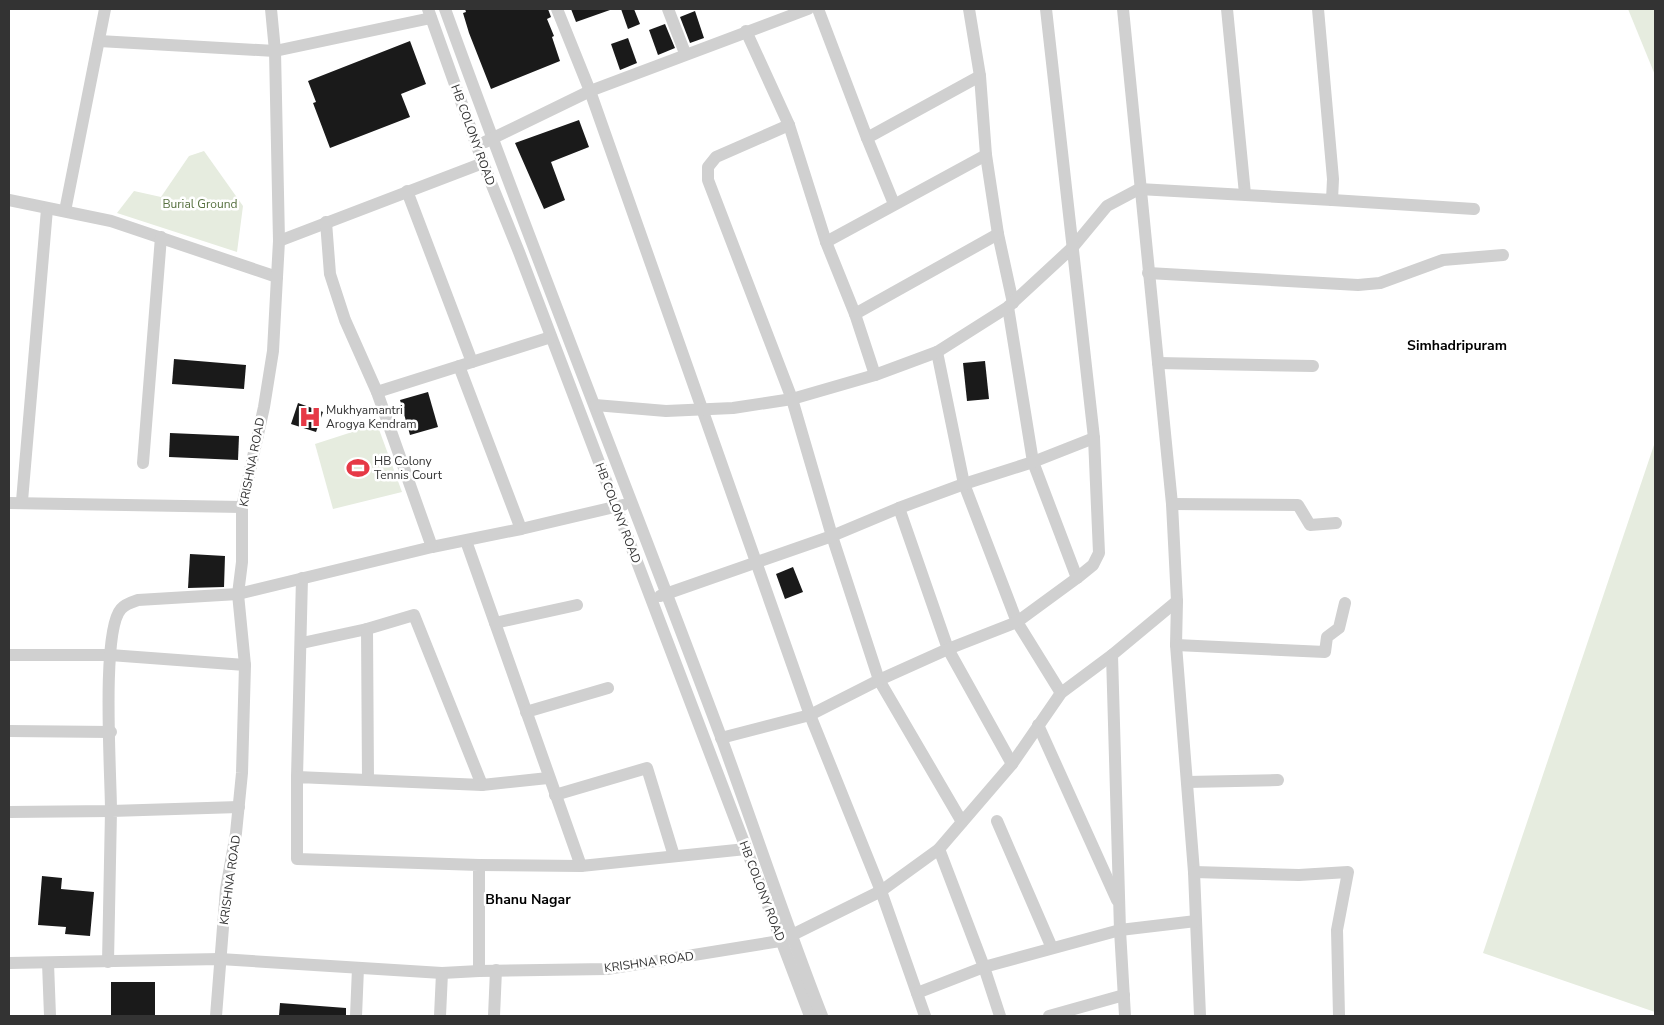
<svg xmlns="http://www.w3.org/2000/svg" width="1664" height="1025" font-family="'Nunito Sans',sans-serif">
  <rect width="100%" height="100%" fill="#fff"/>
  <g fill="#e6ecdf">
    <path d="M1628 9H1655V75Z"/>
    <path d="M204 151 243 206 237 252 117 213 134 191 161 197 189 156Z"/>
    <path d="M377 424 402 492 333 509 315 444Z"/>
    <path d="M1655 442V1012L1483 953Z"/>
  </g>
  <g fill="#1a1a1a">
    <path d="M465 9H548L551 17 547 19 554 36 552 37 560 61 491 89 469 33 463 13 466 12Z"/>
    <path d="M571 9H610V10L576 22Z"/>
    <path d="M621 9H634L640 24 628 29Z"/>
    <path d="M695 11 704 38 690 43 680 17Z"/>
    <path d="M665 24 675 48 658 55 649 30Z"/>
    <path d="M628 38 637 63 620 70 611 44Z"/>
    <path d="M410 41 426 84 401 94 410 117 330 148 313 103 316 102 308 81Z"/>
    <path d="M579 120 589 147 551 162 565 200 544 209 515 143Z"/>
    <path d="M174 359 246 365 244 389 172 384Z"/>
    <path d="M985 361 989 399 967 401 963 363Z"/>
    <path d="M428 392 438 427 410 435 400 400Z"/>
    <path d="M298 403 323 412 316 432 291 424Z"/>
    <path d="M170 433 239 436 238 460 169 457Z"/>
    <path d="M190 554 225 556 224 587 188 588Z"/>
    <path d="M793 567 803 592 785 599 776 574Z"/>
    <path d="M42 876 62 878 61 889 94 892 90 936 65 934 66 927 38 925Z"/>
    <rect x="111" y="982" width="44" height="34"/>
    <path d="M280 1003 346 1008V1016H279Z"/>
  </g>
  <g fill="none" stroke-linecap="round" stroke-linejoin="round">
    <g stroke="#d0d0d0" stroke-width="12">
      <path d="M428 9 483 163 519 252 810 1016"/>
      <path d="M445 9C533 253 630 494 721 737 755 830 786 924 822 1016"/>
      <path d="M557 9 590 91 810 715 881 891 925 1016"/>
      <path d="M668 9 685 53"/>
      <path d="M818 9 867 138"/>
      <path d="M969 9 980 76 986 155 998 234 1013 303"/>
      <path d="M1123 9 1172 504 1177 601 1176 645 1194 872 1200 1016"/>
      <path d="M1227 9 1245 194"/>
      <path d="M746 31 789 125 826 242 855 314 875 375"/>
      <path d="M99 41 275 51 431 18"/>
      <path d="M789 125 716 157 708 167V180L792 399 832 536 879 680 962 822"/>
      <path d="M485 142 590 91 808 9"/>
      <path d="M407 191 472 362"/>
      <path d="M9 200 111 221 277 277"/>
      <path d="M1332 200 1474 209"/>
      <path d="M894 204 867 138 980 76"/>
      <path d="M65 211 105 9"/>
      <path d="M279 241 483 163"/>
      <path d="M826 242 986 155"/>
      <path d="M1148 273 1358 285 1380 283 1443 260 1503 255"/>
      <path d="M1008 307 1033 462 1077 578"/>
      <path d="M855 314 998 234"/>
      <path d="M937 352 964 484 1017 622 1061 693"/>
      <path d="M1158 363 1313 366"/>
      <path d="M459 366 521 529"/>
      <path d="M377 392 551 337"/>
      <path d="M595 405 666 411 733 408 792 399 875 375 937 352 1008 307 1073 247 1107 206 1139 189 1332 200 1333 179 1318 9"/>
      <path d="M143 463 161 237"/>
      <path d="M22 501 47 209"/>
      <path d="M9 503 242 507"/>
      <path d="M1172 504 1298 505 1310 525 1336 523"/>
      <path d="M899 508 948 649 1012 764"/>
      <path d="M466 541 581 866 479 865"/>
      <path d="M432 547 521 529 623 505"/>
      <path d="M660 596 832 536 899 508 964 484 1033 462 1094 438"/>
      <path d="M495 623 577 605"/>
      <path d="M302 643 367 629"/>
      <path d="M1176 645 1325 652 1327 637 1339 628 1345 603"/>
      <path d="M9 655H110L245 665"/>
      <path d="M1112 655 1120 930 1125 1016"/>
      <path d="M526 712 608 688"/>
      <path d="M1038 725 1117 900"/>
      <path d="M9 731 111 732"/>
      <path d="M721 738 810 715 879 680 948 649 1017 622 1077 578 1093 565 1099 553 1094 438 1046 9"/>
      <path d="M297 777 302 578"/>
      <path d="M368 780 367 629 414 615 482 785"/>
      <path d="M1187 782 1278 780"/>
      <path d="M555 795 647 768 674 856"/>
      <path d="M9 812 111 811C111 775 101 631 121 609 125 604 132 602 138 600L238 594 432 547 377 392 345 320 330 274 326 222"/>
      <path d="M997 821 1052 948"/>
      <path d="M939 849 984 967 1000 1016"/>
      <path d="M581 866 746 849"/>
      <path d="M1194 872 1299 875 1348 872 1337 930 1339 1016"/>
      <path d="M108 962 111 811 239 807"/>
      <path d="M9 963 220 959 442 973 479 971 607 969 780 941 881 891 939 849 1012 764 1061 693 1112 655 1177 601"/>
      <path d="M48 963 50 1016"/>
      <path d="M479 971V865L297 859V777L482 785 548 778"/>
      <path d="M917 993 984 967 1120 930 1196 921"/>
      <path d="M216 1016 226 889 236 833 242 773 245 665 238 594 242 562V507L264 407 273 351 277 277 279 241 275 51 271 9"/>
      <path d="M356 1016 358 968"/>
      <path d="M440 1016 442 973"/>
      <path d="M494 1016 496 970"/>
      <path d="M1049 1016 1124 995"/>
    </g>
  </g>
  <defs>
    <symbol id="hospital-bare" viewBox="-9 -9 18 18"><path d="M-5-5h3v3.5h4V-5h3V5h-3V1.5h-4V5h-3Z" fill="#e63946" stroke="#fff" stroke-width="2.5" paint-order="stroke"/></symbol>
    <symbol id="stadium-bare" viewBox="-9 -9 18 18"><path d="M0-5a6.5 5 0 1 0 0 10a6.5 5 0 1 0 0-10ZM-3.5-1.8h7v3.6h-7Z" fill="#e63946" stroke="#fff" stroke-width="2.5" paint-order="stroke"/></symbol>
  </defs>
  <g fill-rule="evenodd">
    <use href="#hospital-bare" x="294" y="401" width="32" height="32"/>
    <use href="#stadium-bare" x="342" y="452" width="32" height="32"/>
  </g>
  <g text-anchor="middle" stroke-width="5" stroke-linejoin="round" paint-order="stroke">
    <g font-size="12" fill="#333" stroke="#fff">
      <text transform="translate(473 135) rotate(70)" y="4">HB COLONY ROAD</text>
      <text transform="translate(252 462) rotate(-79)" y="4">KRISHNA ROAD</text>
      <text transform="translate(618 513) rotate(69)" y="4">HB COLONY ROAD</text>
      <text transform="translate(230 880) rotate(-82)" y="4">KRISHNA ROAD</text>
      <text transform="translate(762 891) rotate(69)" y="4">HB COLONY ROAD</text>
      <text transform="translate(649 962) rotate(-8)" y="4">KRISHNA ROAD</text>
    </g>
    <g font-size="12" fill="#56703f" stroke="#fff">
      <text x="200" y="208">Burial Ground</text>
    </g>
    <g font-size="12" fill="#333" stroke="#fff" text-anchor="start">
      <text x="326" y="414">Mukhyamantri<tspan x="326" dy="14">Arogya Kendram</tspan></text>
      <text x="374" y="465">HB Colony<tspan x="374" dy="14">Tennis Court</tspan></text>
    </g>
    <g font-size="14" font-weight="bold" fill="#000" stroke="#fff">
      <text x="1457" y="350">Simhadripuram</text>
      <text x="528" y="904">Bhanu Nagar</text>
    </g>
  </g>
  <rect width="1664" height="1025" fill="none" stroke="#333333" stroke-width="20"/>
</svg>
